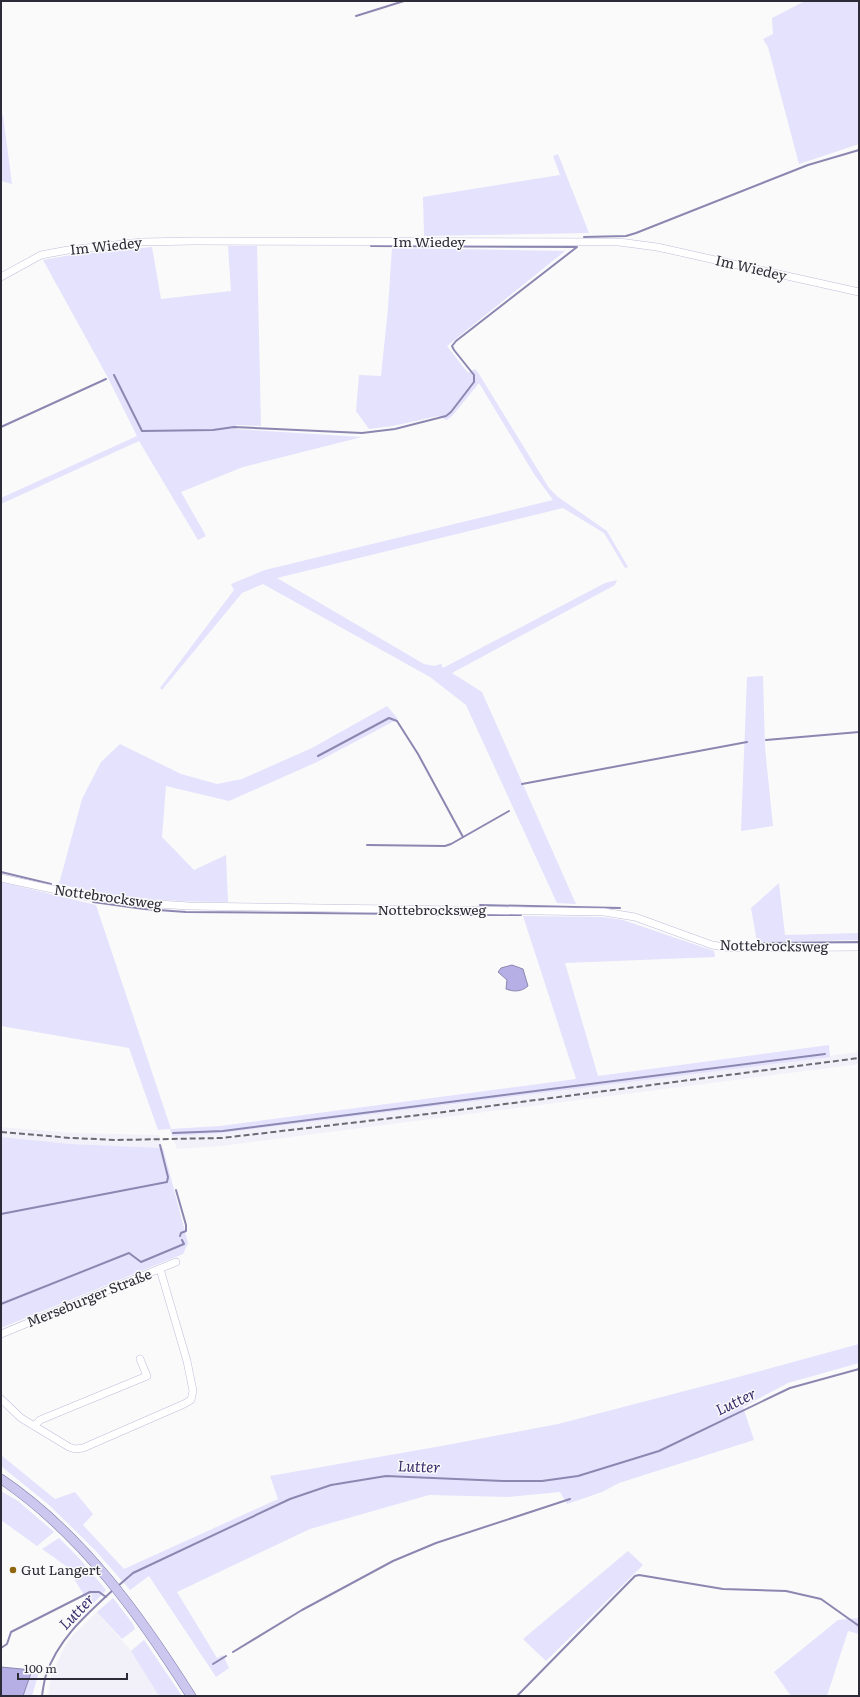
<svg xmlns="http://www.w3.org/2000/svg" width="860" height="1697" font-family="Literata,serif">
  <rect width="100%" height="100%" fill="#fafafa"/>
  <g fill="#f2f1f9">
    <path d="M859 1052V1064L221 1146 177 1149 172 1136 221 1133 498 1099Z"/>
    <path d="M1 1127 73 1133 159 1135 163 1148 71 1144 1 1137Z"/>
    <path d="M97 1612 131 1651 159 1696H48L51 1676 64 1648 72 1636Z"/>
  </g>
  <g fill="#e4e2fc">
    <path d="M805 1H859V144L799 164 768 47 763 39 773 34 772 18Z"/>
    <path d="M1 115H3L12 184 1 181Z"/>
    <path d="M558 154 589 233 424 236 423 197 560 175 553 156Z"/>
    <path d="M228 246H257L261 426 236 425V429L362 437 243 467 181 492 206 536 198 540 139 441 1 504V498L137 436 107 376 43 260 71 255 152 247 161 299 231 291Z"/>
    <path d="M392 248 565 251 447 346 468 373 475 369 479 374 549 488 558 497 607 531 628 567 625 568 604 533 563 508 277 578 424 664 434 666 441 664 443 668 605 583 617 580 615 585 452 673 482 692 576 904 557 903 466 705 430 677 263 584 242 593 162 690 160 688 234 590 231 584 265 570 553 500 534 474 479 383 453 415 447 420 438 416 393 426 369 429 356 411 359 375 381 376 388 308Z"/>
    <path d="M763 676 765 748 773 826 741 831 747 677Z"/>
    <path d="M387 706 398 719 317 762 229 801 166 786 162 837 194 870 226 855 228 902C171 902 114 898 59 884L82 799 101 762 120 744 181 774 217 784 242 779 312 748Z"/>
    <path d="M1 882 96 905 171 1129 220 1126 576 1079 523 916 602 917 623 920 714 951 715 957 565 963 598 1076 829 1045 830 1057 221 1133 172 1136 170 1129 158 1130 129 1048 1 1026Z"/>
    <path d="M779 883 785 935 859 933V940L757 942 751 908Z"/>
    <path d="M1 1137 71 1144 163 1148 188 1243 183 1254 1 1328Z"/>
    <path d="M859 1344V1363L788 1383 743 1407 754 1440 619 1483 602 1492 567 1504 560 1492 508 1497 429 1495 310 1529 177 1592 217 1658 223 1655 229 1668 216 1677 149 1576 130 1590 95 1550 48 1504 1 1466V1455L55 1499 75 1492 93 1514 83 1525 124 1569 278 1499 270 1476 447 1445 558 1424 727 1380Z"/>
    <path d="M1 1491 18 1501 54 1532 37 1546 1 1520Z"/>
    <path d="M59 1538 79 1558 106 1590 91 1606 66 1566 42 1549Z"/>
    <path d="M628 1551 643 1565 546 1661 523 1639Z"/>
    <path d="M113 1598 133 1624 135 1629 122 1639 97 1612Z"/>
    <path d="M859 1618V1634L848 1631 827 1696H791L774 1672 838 1620Z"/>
    <path d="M144 1640 182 1696H159L131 1651Z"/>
    <path d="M32 1670 39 1672 32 1696H23Z"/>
  </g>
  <g fill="#b5afe5" stroke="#8c87b1">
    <path d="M512 965 523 969 528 986C521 992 514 992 506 989L507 980 498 972 501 968Z"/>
    <path d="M1 1667 32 1670 23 1696H1Z"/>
  </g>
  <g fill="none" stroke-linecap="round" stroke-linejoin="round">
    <g stroke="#8c87b1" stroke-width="2">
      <path d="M356 16 404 1"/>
      <path d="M584 237 626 236 636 233 808 165 859 150"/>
      <path d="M371 246 576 247"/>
      <path d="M114 375 142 431 213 430 234 427 362 433 395 429 446 416 451 412 474 382V375L454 350 452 346 456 341 577 247"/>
      <path d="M1 427 106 379"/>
      <path d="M766 740 859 732"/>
      <path d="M318 756 389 718 397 721 418 754 463 837"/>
      <path d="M522 784 747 742"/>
      <path d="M367 845 445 846 451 844 509 811"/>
      <path d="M1 872 51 884"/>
      <path d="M93 902 144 909 186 912 415 914"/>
      <path d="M480 905 620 908"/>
      <path d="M427 914 449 915"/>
      <path d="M460 915H521"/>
      <path d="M763 943 859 942"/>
      <path d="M173 1133 223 1131 825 1054"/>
      <path d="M176 1190 186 1225V1231L181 1233 180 1236"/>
      <path d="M1 1214 167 1182 168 1177 160 1145"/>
      <path d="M1 1304 129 1253 141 1262 184 1244 182 1240"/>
      <path d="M118 1586 133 1573 290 1499 331 1485 386 1476 503 1481H542L578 1476 659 1451 790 1388 859 1369"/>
      <path d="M1 1648 7 1644 11 1632 90 1592H99L106 1597"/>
      <path d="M233 1652 302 1610 393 1561 436 1543 570 1499"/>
      <path d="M213 1664 226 1656"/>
      <path d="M42 1696C43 1689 44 1681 46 1675 58 1639 86 1615 113 1590"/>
      <path d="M517 1696 635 1576 639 1575 723 1589 786 1591 821 1599 859 1626"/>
    </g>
    <defs>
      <g id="minor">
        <path d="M1 277 41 255 68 250 142 242 194 241 619 242 657 247 859 292"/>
        <path d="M1 878 89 897 143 903 189 906 604 912 635 917 712 945 731 948 859 947"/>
        <path d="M1 1334 176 1262"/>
        <path d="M1 1399 21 1418 69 1447 75 1449 83 1448 184 1404 191 1400 193 1391 187 1361 160 1269"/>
        <path d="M34 1426 40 1420 147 1376 140 1359"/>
      </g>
      <path id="major" d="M1 1479C82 1534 140 1615 191 1696"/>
    </defs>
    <use href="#minor" stroke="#bfbddb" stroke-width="8"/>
    <use href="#major" stroke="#7d78a7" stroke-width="10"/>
    <use href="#minor" stroke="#fff" stroke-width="7"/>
    <use href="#major" stroke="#cbc7ee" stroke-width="9"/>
    <path stroke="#6b6a72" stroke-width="2" stroke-dasharray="6 3" stroke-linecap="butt" d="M1 1132 71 1138 117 1140 222 1138 436 1113 859 1058"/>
  </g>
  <circle fill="#90670f" stroke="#fafafa" stroke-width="1.5" cx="13" cy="1570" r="4"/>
  <g text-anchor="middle" stroke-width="3" stroke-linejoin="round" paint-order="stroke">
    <g font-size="14" fill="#2c2b37" stroke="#fafafa">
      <text x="429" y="247">Im Wiedey</text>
      <text transform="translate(106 246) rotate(-6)" y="5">Im Wiedey</text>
      <text transform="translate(751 268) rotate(13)" y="5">Im Wiedey</text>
      <text transform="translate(108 897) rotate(8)" y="5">Nottebrocksweg</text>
      <text x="432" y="915">Nottebrocksweg</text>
      <text transform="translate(774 946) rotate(1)" y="5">Nottebrocksweg</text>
      <text transform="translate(89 1298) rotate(-22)" y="5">Merseburger Straße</text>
    </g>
    <g font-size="14" fill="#2c2b37" stroke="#fafafa" text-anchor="start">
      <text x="21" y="1575">Gut Langert</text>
    </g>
    <g font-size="15" font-style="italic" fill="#3a2d6c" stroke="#fafafa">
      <text transform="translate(736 1402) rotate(-26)" y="5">Lutter</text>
      <text transform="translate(419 1467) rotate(2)" y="5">Lutter</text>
      <text transform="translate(77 1612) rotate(-46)" y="5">Lutter</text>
    </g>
  </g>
  <rect width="860" height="1697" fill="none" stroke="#2c2b37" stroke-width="4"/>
  <path d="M18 1673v6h109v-6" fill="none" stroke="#2c2b37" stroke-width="2"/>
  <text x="24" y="1673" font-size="12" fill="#2c2b37" stroke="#fafafa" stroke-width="3" paint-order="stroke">100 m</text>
</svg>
